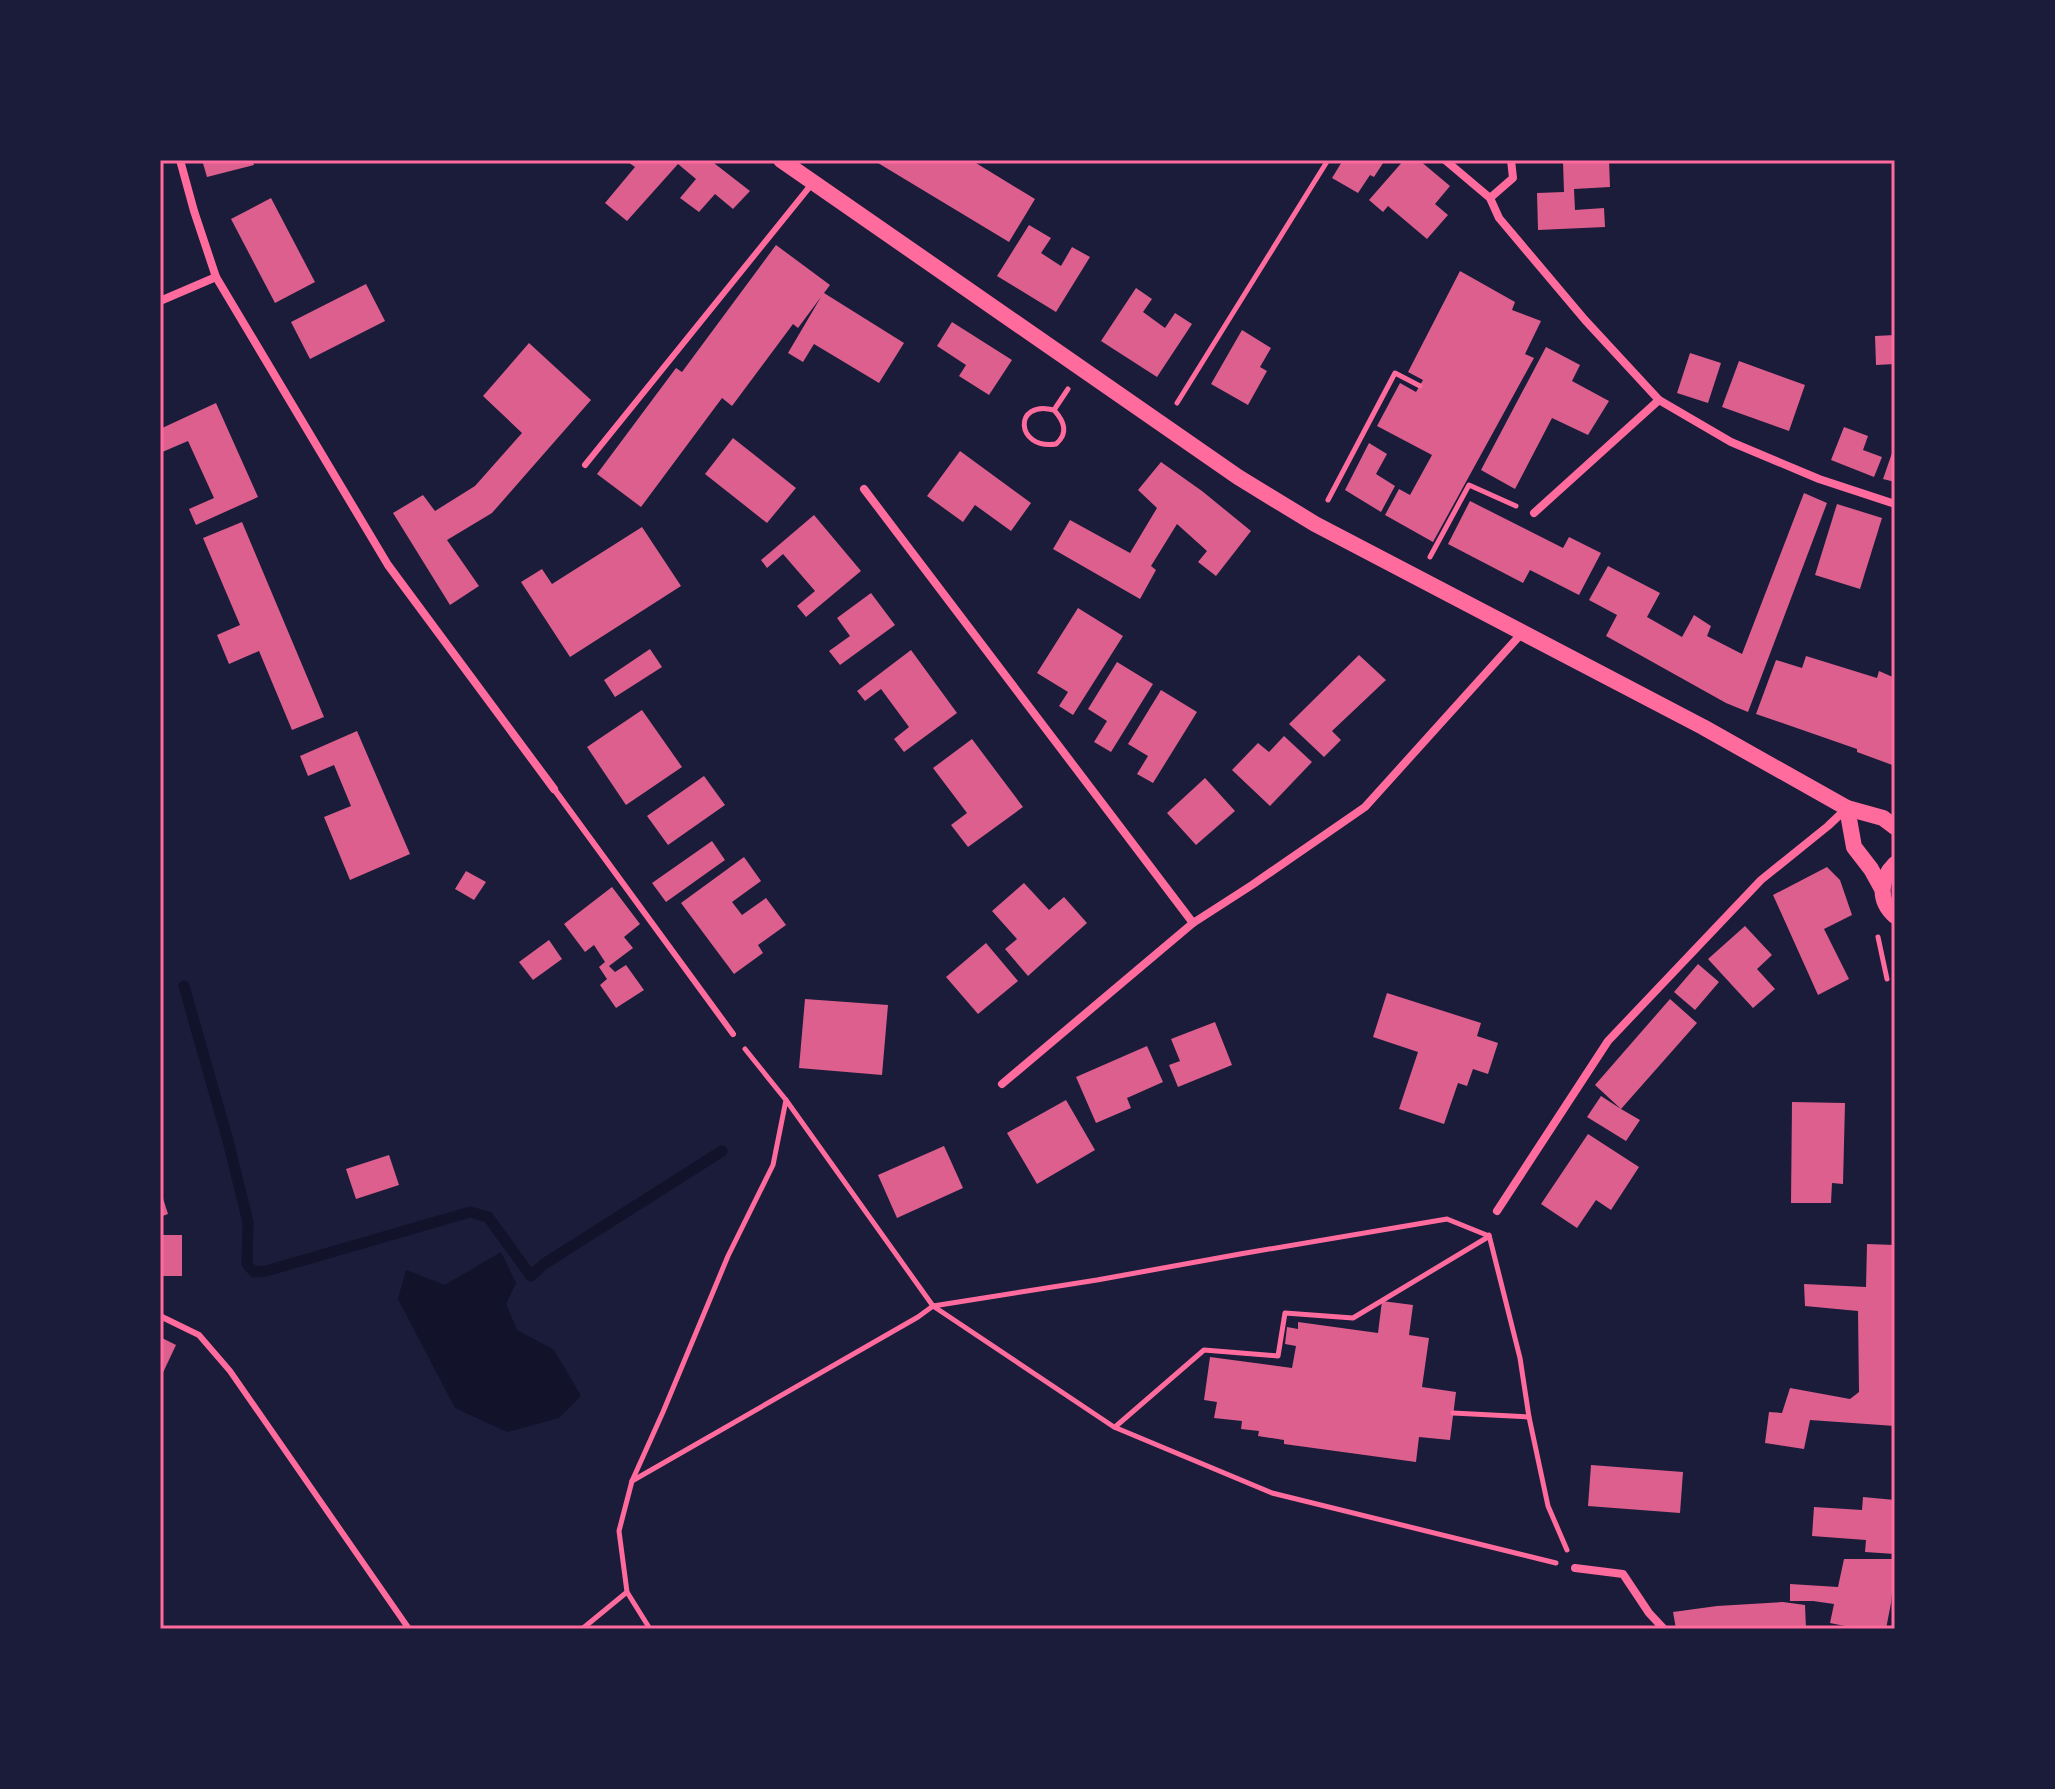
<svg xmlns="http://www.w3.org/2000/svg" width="2055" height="1789" font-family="'Sofia Sans Condensed',sans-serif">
  <rect width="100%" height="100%" fill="#1b1b3a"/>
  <path fill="#12122b" d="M501 1252 516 1283 506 1304 517 1330 554 1350 581 1396 559 1418 507 1432 455 1408 398 1299 406 1270 445 1285Z"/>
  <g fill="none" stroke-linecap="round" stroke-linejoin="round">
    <path stroke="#12122b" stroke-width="11" d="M184 986 228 1141 248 1222 247 1264 254 1272 266 1271 470 1212 488 1217 531 1276 544 1264 722 1151"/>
  </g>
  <g fill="#dd5f8e">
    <path d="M202 160H252L254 165 207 177Z"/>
    <path d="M625 160H710L750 191 733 209 715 194 699 212 680 198 696 179 678 164 627 221 605 203 635 167Z"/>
    <path d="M873 160H971L1035 199 1009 242Z"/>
    <path d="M1343 160H1385L1374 177 1370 175 1358 193 1332 178Z"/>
    <path d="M1404 160H1419L1450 186 1435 204 1448 215 1427 239 1388 206 1383 212 1369 200Z"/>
    <path d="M1609 160 1610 187 1574 189 1575 210 1604 208 1605 227 1538 230 1537 193 1564 192 1563 162Z"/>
    <path d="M271 198 315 282 275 303 231 219Z"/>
    <path d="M1029 225 1051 238 1041 253 1061 266 1072 247 1090 257 1056 312 997 276Z"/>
    <path d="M776 245 830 285 824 293 904 343 879 383 814 344 803 362 788 353 821 297 798 328 793 324 732 406 722 398 641 507 597 474 676 368 682 372Z"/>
    <path d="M1460 271 1515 302 1512 310 1541 321 1525 354 1534 358 1433 542 1385 515 1399 489 1410 495 1432 455 1377 426 1400 383 1416 392 1423 380 1408 372Z"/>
    <path d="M366 284 385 321 310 359 291 322Z"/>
    <path d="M1136 288 1152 299 1143 312 1165 328 1175 313 1192 324 1157 377 1101 341Z"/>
    <path d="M952 322 1012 360 989 395 959 376 966 365 937 346Z"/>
    <path d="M1242 330 1271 348 1260 367 1267 371 1248 405 1211 384Z"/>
    <path d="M1895 335V364L1876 365 1875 336Z"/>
    <path d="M529 343 591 400 492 513 447 540 479 586 450 605 393 513 423 495 435 511 475 486 522 433 483 396Z"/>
    <path d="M1546 347 1580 365 1572 381 1609 401 1588 435 1552 418 1515 489 1481 470Z"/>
    <path d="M1690 353 1721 363 1708 403 1677 393Z"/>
    <path d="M1739 361 1805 385 1789 431 1722 407Z"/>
    <path d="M216 403 258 497 196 525 189 509 214 498 188 441 160 453V429Z"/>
    <path d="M1844 427 1868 436 1863 450 1882 457 1874 477 1831 460Z"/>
    <path d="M733 438 796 488 767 523 705 474Z"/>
    <path d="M1369 443 1387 454 1376 474 1395 486 1381 512 1345 490Z"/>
    <path d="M960 451 1031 503 1011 531 975 505 963 522 927 496Z"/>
    <path d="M1892 453 1895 454V482L1883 479Z"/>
    <path d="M1161 462 1202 491 1251 531 1216 576 1198 562 1207 551 1177 524 1151 566 1156 570 1140 599 1053 549 1070 520 1130 553 1157 508 1138 490Z"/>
    <path d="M1804 493 1827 503 1748 712 1726 703 1606 636 1617 615 1589 600 1608 566 1660 593 1647 617 1682 637 1694 615 1711 626 1707 636 1742 654Z"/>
    <path d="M1470 501 1563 548 1569 537 1601 553 1579 595 1530 570 1523 583 1448 544Z"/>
    <path d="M1837 504 1882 518 1860 589 1815 575Z"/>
    <path d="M814 515 861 571 806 617 797 606 815 591 783 554 767 568 761 560Z"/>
    <path d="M242 522 324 717 292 730 259 651 229 664 217 635 240 625 203 538Z"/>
    <path d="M642 527 681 586 570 657 521 582 542 569 552 584Z"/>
    <path d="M871 593 895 625 840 665 829 651 850 636 837 618Z"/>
    <path d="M1078 608 1123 636 1073 715 1059 706 1068 692 1037 673Z"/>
    <path d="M650 649 662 667 615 697 604 680Z"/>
    <path d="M911 650 957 713 904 752 894 739 909 727 881 689 865 701 857 691Z"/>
    <path d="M1359 655 1386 680 1332 731 1341 740 1324 757 1289 724Z"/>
    <path d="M1806 656 1877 678 1879 671 1895 678V766L1857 752V749L1756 714 1776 660 1802 668Z"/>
    <path d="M1117 662 1153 684 1111 752 1094 742 1107 721 1088 709Z"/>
    <path d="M1161 690 1197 712 1153 783 1137 774 1148 756 1128 744Z"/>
    <path d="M642 710 682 767 626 805 587 747Z"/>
    <path d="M357 731 410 854 350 880 324 817 351 806 334 765 308 776 300 756Z"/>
    <path d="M1284 736 1312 762 1270 806 1232 770 1258 743 1269 752Z"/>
    <path d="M972 739 1023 807 968 847 951 825 967 813 933 768Z"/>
    <path d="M704 776 725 805 668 845 647 816Z"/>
    <path d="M1205 778 1235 811 1196 845 1167 813Z"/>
    <path d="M712 841 725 860 666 902 652 883Z"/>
    <path d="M744 857 761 881 732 902 742 915 766 898 786 925 758 945 763 953 734 974 681 903Z"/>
    <path d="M1827 867 1840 880 1852 915 1824 929 1849 979 1818 995 1773 895Z"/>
    <path d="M466 871 486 882 474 900 455 889Z"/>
    <path d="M1024 883 1049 910 1064 897 1087 923 1028 976 1005 949 1017 939 992 911Z"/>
    <path d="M612 887 640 924 624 937 633 948 609 966 615 972 626 965 644 990 616 1008 600 985 607 979 599 967 605 962 594 945 585 952 564 924Z"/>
    <path d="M1745 926 1772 955 1757 969 1775 989 1753 1008 1708 959Z"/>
    <path d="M549 940 562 959 533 980 519 962Z"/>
    <path d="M986 943 1018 981 978 1014 946 977Z"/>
    <path d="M1698 964 1719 982 1695 1010 1674 992Z"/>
    <path d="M1387 993 1481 1023 1477 1036 1498 1043 1488 1074 1473 1069 1467 1086 1458 1083 1444 1124 1399 1109 1418 1052 1373 1037Z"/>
    <path d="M805 999 888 1005 882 1075 799 1068Z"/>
    <path d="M1670 999 1697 1023 1621 1109 1640 1120 1626 1141 1587 1117 1601 1096 1621 1109 1595 1085Z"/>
    <path d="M1215 1022 1232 1065 1178 1087 1169 1065 1180 1061 1171 1039Z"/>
    <path d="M1147 1046 1163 1082 1127 1098 1131 1108 1096 1123 1076 1077Z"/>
    <path d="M1066 1100 1095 1150 1037 1184 1007 1133Z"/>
    <path d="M1792 1102 1845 1103 1843 1184 1832 1183 1831 1203H1791Z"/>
    <path d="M1588 1134 1639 1167 1611 1210 1596 1200 1577 1228 1541 1204Z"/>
    <path d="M944 1146 963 1188 897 1218 878 1175Z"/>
    <path d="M389 1155 399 1185 356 1199 346 1169Z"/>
    <path d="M160 1189 168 1214 160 1217Z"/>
    <rect x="160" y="1235" width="22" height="41"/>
    <path d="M1867 1244 1895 1245V1426L1810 1420 1804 1449 1765 1443 1769 1412 1782 1413 1790 1388 1850 1399 1859 1392 1858 1311 1805 1306 1804 1284 1866 1287Z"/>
    <path d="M1382 1301 1413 1305 1409 1335 1429 1338 1422 1387 1456 1392 1450 1440 1419 1437 1416 1462 1284 1444V1440L1258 1436 1259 1431 1241 1429 1242 1421 1214 1418 1217 1402 1204 1400 1210 1357 1292 1368 1296 1346 1285 1344 1287 1327 1298 1329V1322L1378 1333Z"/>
    <path d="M160 1337 176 1345 160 1379Z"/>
    <path d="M1591 1465 1683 1472 1680 1513 1588 1506Z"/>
    <path d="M1863 1497 1895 1500V1554L1865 1552 1866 1540 1812 1536 1814 1507 1862 1510Z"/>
    <path d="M1844 1559H1895L1891 1603 1886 1629H1850V1627L1830 1623 1834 1604 1813 1601H1790V1584L1838 1587Z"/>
    <path d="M1783 1602 1805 1605 1806 1629H1676L1673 1612 1717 1606Z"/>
  </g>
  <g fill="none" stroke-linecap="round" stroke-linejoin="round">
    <g stroke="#ff6b9d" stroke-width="5">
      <path d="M1177 403 1328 160"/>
      <path d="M1054 410C1064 421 1069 433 1056 444 1015 450 1013 399 1054 410L1068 389"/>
      <path d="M1328 500 1395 373 1420 386"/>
      <path d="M1430 557 1469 485 1516 506"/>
      <path d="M1878 937 1887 979"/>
      <path d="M786 1100 933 1306 1114 1427 1272 1493 1556 1563"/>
      <path d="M1489 1235 1520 1358 1529 1417 1548 1506 1567 1550"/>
      <path d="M1453 1413 1529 1417"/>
      <path d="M1115 1427 1204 1350 1278 1356 1285 1313 1353 1318 1488 1237"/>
      <path d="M632 1481 918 1317 933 1306 1097 1280 1240 1254 1447 1219 1489 1236"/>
      <path d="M582 1629 627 1592"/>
      <path d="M650 1629 627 1592 619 1531 632 1481 663 1412 728 1256 773 1165 786 1100 745 1049"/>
    </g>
    <g stroke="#ff6b9d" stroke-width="6">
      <path d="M585 465 811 185"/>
      <path d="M554 789 733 1034"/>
      <path d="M160 1316 199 1335 230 1371 409 1629"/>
    </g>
    <g stroke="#ff6b9d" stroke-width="8">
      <path d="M180 160 194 211 216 277 388 565 554 789"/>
      <path d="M1445 160 1490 198 1499 218 1585 320 1659 400 1731 442 1819 479 1895 504"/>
      <path d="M1490 198 1513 178 1511 160"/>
      <path d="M160 301 216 277"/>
      <path d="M864 489 1193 923"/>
      <path d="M1534 513 1659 400"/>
      <path d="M1002 1084 1193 923 1252 885 1365 807 1522 633"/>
      <path d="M1497 1211 1608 1041 1761 880 1828 826 1846 809"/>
      <path d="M1575 1568 1623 1574 1649 1613 1664 1629"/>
    </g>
    <g stroke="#ff6b9d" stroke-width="16">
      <path d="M781 160 1238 477 1315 524 1703 727 1847 808 1883 818 1895 827"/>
      <path d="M1847 808 1854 847 1871 869 1882 889"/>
      <path d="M1895 864C1879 880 1878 901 1895 916"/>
    </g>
  </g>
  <rect width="2055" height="1789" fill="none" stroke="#1b1b3a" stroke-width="324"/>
  <rect x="162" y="162" width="1731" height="1465" fill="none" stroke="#ff6b9d" stroke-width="3"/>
</svg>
